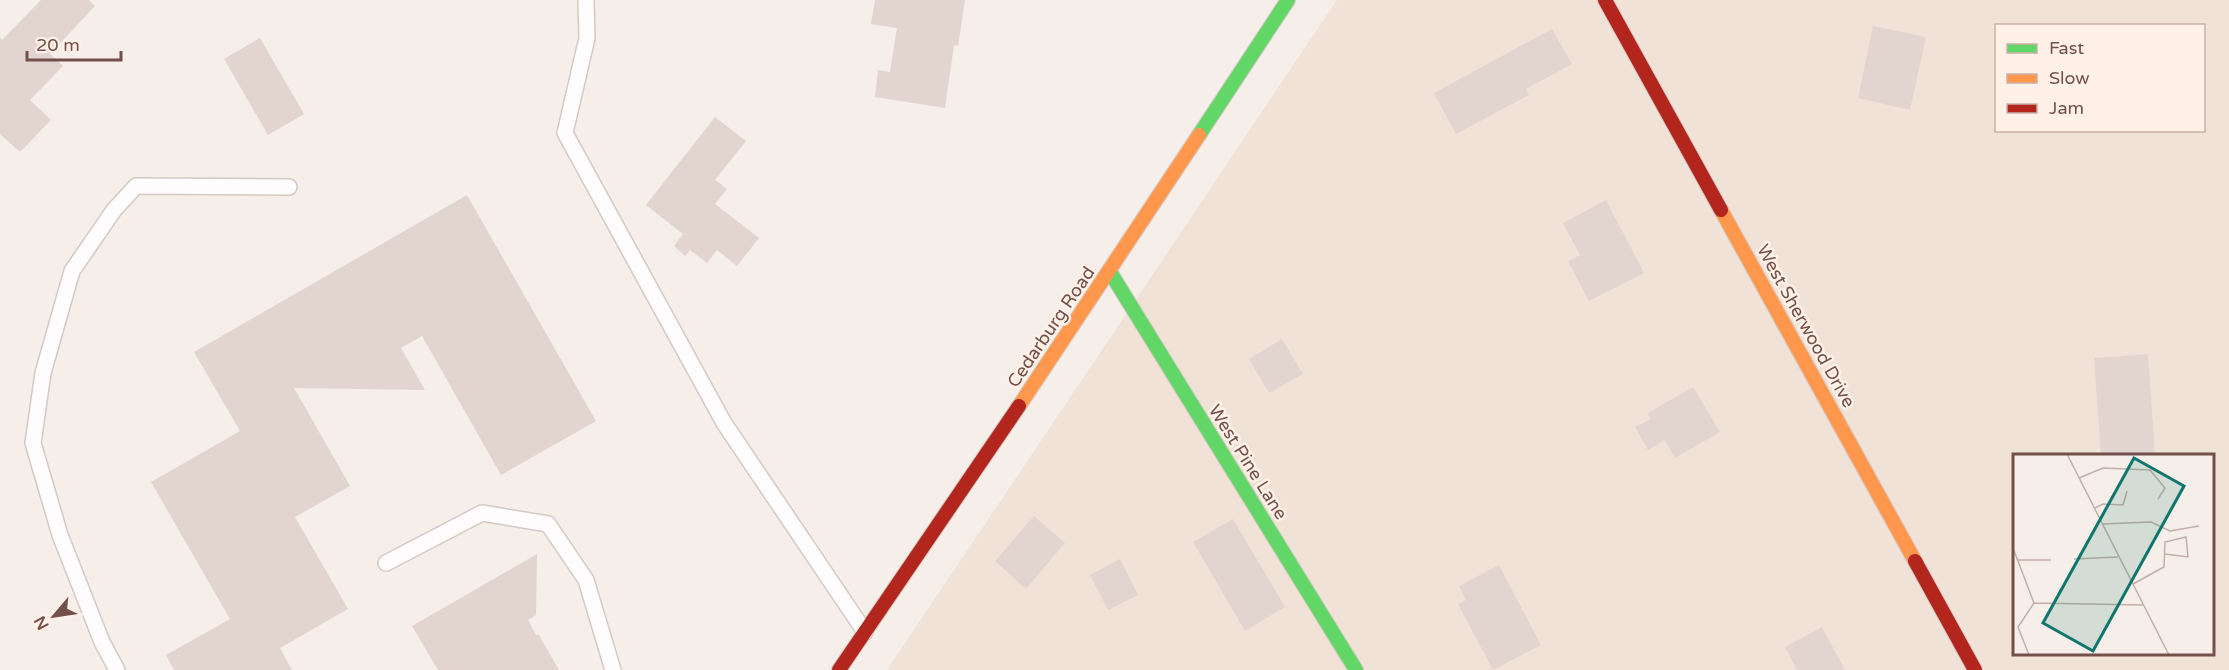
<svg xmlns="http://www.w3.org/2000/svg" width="2229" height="670" font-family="'Varela Round',sans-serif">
  <rect width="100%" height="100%" fill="#f6eee8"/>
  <path fill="#f1e2d8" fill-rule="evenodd" d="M1337 0H2229V670H887ZM1996 26H2204V130H1996ZM2014 456H2212V654H2014Z"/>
  <g fill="#e2d5d0">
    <path d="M41 0H89L95 6 50 54 63 66 30 100 51 120 20 152 0 134V38L2 40Z"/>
    <path d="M875 0H965L958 46 954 45 945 108 875 97 878 70 890 72 897 28 871 24Z"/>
    <path d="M1873 26 1926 37 1910 110 1858 98Z"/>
    <path d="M1552 29 1572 64 1526 89 1529 95 1456 134 1434 93Z"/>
    <path d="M260 38 304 114 268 135 224 59Z"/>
    <path d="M715 117 746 141 715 180 727 189 715 204 759 238 737 266 717 250 707 263 690 250 685 256 674 246 683 234 646 205Z"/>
    <path d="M467 195 596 421 501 475 422 336 401 348 425 390 294 388 350 486 295 517 348 609 280 648 292 670H174L166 655 230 619 151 482 240 431 194 352Z"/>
    <path d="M1606 200 1644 273 1589 301 1568 261 1580 255 1563 223Z"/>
    <path d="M1282 339 1303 374 1269 393 1249 359Z"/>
    <path d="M2148 354 2155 456H2101L2094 358Z"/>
    <path d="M1693 387 1720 432 1675 458 1665 440 1648 450 1635 427 1651 419 1648 413Z"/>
    <path d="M1034 516 1065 543 1026 589 995 561Z"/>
    <path d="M1233 519 1285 607 1245 631 1193 542Z"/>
    <path d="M537 554 536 615 528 620 536 635H539L559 670H438L412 626Z"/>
    <path d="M1120 559 1138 595 1108 610 1090 575Z"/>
    <path d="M1499 565 1541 645 1493 670 1458 604 1466 600 1459 586Z"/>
    <path d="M1822 627 1845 670H1797L1785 647Z"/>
  </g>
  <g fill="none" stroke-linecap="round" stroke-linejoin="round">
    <defs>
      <g id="lane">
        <path d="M586 0 587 38 565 133 724 423 865 632"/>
        <path d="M386 563 482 513 548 524 586 580 613 670"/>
        <path d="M117 670 102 642 60 535 33 443 43 373 72 271 114 210 136 186 289 187"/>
      </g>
      <g id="fast">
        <path d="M1199 135 1288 0"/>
        <path d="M1110 272 1356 670"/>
      </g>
      <g id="slow">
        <path d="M1721 210 1915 561"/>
        <path d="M1019 406 1199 135"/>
      </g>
      <g id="jam">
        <path d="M1605 0 1721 210"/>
        <path d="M1915 561 1975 670"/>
        <path d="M839 670 1019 406"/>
      </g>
    </defs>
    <use href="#lane" stroke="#d4c9c5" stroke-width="18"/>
    <use href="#fast" stroke="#d5c9c4" stroke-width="16"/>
    <use href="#slow" stroke="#d5c9c4" stroke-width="16"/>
    <use href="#jam" stroke="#d5c9c4" stroke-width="16"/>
    <use href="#lane" stroke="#fefcfc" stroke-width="15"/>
    <use href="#fast" stroke="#63d668" stroke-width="14"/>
    <use href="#slow" stroke="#ff974d" stroke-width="14"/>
    <use href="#jam" stroke="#b3261e" stroke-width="14"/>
  </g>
  <g text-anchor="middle" stroke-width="5" stroke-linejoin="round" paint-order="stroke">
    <g font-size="18" fill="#735049" stroke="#fff1e8">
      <text transform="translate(1806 326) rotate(61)" y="6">West Sherwood Drive</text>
      <text transform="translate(1051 327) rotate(-56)" y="6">Cedarburg Road</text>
      <text transform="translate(1248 462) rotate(58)" y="6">West Pine Lane</text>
    </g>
  </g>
  <g transform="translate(2013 454)">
    <rect width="201" height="201" fill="#f6eee8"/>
    <path fill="none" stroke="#c2afa8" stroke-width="1.5" d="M54 0 156 201M66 24 90 14 137 16 152 34 145 45M82 54 90 50 110 51 114 37M89 70 138 68 157 77 186 72M0 94 21 149 5 173 16 201M61 105 105 103M4 106H38M120 130 151 113 152 88 173 83 175 103 152 100M21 149 130 151"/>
    <path fill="#0f766e" fill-opacity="0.15" stroke="#0f766e" stroke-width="3" d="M121 4 171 32 80 197 30 169Z"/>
    <rect width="201" height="201" fill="none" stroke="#735049" stroke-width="3"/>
  </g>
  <rect x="1995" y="24" width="210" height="108" fill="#fff1e8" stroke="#c7b1a8" stroke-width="1.5"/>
  <rect x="2007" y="44" width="30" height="9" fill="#63d668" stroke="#c7b1a8" stroke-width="1.5"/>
  <text x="2049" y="54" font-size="18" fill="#735049">Fast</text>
  <rect x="2007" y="74" width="30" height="9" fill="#ff974d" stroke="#c7b1a8" stroke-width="1.5"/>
  <text x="2049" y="84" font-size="18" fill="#735049">Slow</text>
  <rect x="2007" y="104" width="30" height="9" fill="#b3261e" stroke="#c7b1a8" stroke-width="1.5"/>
  <text x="2049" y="114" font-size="18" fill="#735049">Jam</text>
  <g transform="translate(54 616) rotate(241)" stroke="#fff1e8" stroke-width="4.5" paint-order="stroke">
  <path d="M0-4.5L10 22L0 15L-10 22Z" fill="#735049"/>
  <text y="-9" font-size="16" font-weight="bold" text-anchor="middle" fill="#735049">N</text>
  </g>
  <path d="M27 51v9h94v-9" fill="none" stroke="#735049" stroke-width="3"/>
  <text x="36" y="51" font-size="18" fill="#735049" stroke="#fff1e8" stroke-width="4.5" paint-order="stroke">20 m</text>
</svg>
